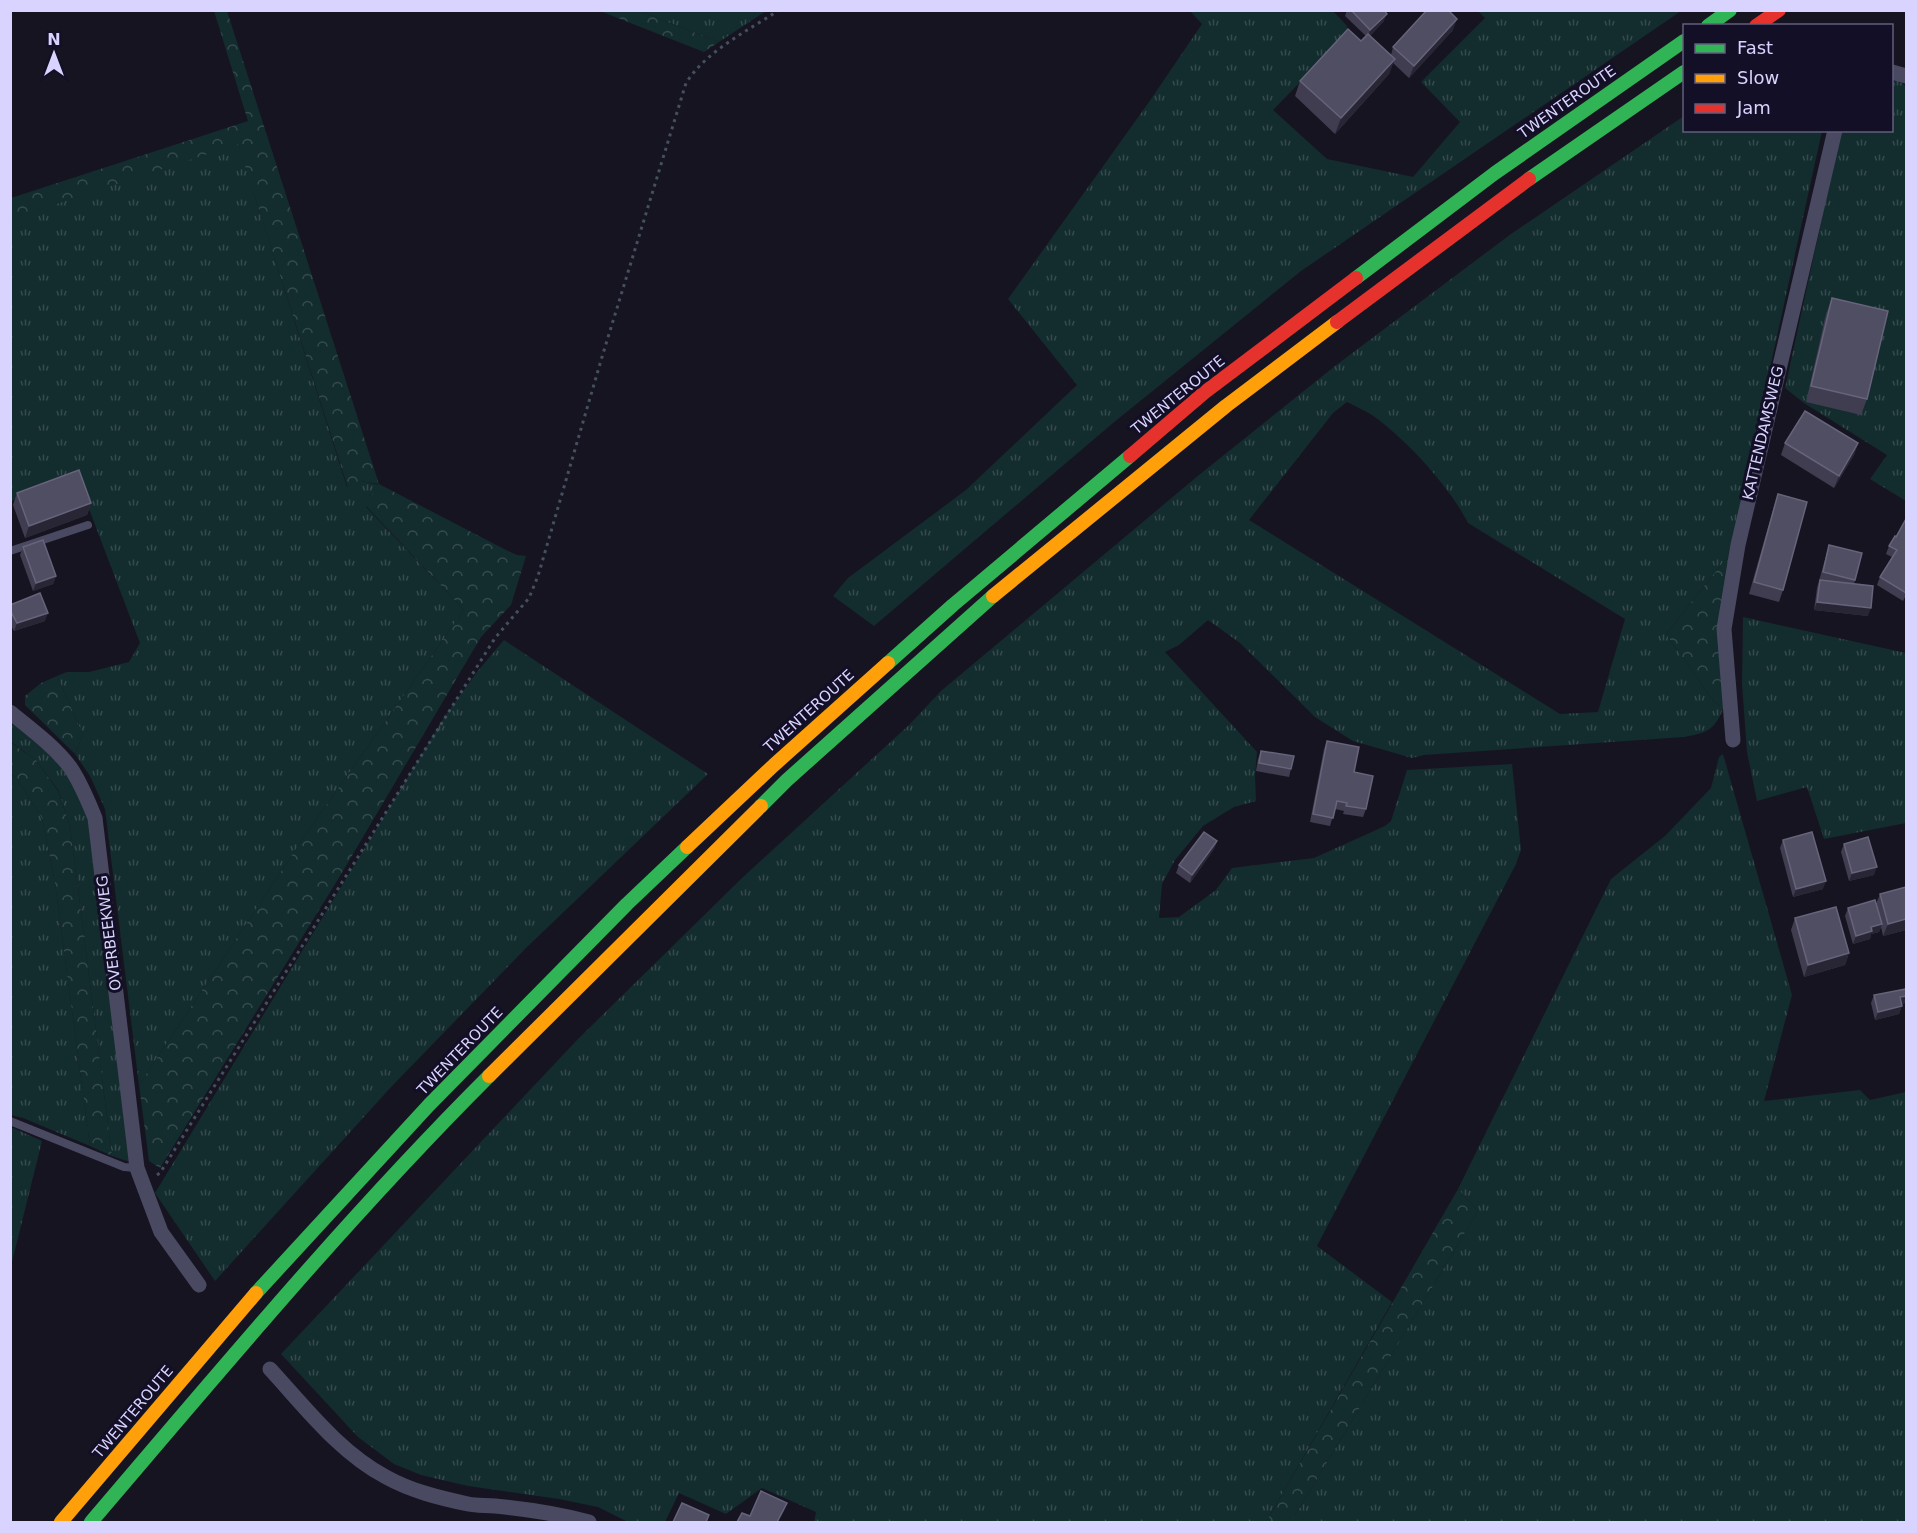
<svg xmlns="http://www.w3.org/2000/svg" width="1917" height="1533" font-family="'DejaVu Sans',sans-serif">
  <defs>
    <pattern id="grass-tufts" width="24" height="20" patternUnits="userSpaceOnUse" patternTransform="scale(1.5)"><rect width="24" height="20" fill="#132c2d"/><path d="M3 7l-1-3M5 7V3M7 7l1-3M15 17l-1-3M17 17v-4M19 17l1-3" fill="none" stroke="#354a4c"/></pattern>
    <pattern id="forest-crowns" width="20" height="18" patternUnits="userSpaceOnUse" patternTransform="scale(1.5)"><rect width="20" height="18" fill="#132c2d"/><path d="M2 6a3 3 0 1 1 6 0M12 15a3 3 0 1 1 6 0" fill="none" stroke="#354a4c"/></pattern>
  </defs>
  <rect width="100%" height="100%" fill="#161421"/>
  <g fill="url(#grass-tufts)" fill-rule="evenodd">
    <path d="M639 11H766L719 42Z"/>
    <path d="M1190 11H1333L1347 26 1348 33 1273 110 1327 159 1413 177 1460 122 1421 82 1485 18 1478 11H1681L1301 271 1113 423 874 626 833 596 848 578 966 490 1077 385 1008 299 1149 102 1202 24Z"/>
    <path d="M1897 80 1906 86V501L1870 479 1887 455 1804 403 1785 388 1841 131 1892 130V82Z"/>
    <path d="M1684 116V130L1822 131 1729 555 1666 634 1712 699 1723 709C1714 731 1706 733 1684 737L1424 755 1412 758 1353 741 1315 717 1240 643 1208 620 1179 645 1165 652 1257 752 1255 776 1256 801 1234 807 1203 826 1175 860 1162 884 1159 918 1179 917 1216 890 1232 868 1314 858 1385 826 1391 821 1407 770 1512 764 1521 850 1516 864 1317 1246 1392 1302 1266 1522H814L816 1512 762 1488 726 1514 679 1493 665 1522H628L598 1507 559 1499 468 1486 421 1475 394 1464 358 1437 281 1354 578 1039 742 878 909 725 941 691 1199 475 1335 366 1511 234ZM1347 402C1355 406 1364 410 1372 415 1405 438 1450 487 1468 523L1625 619 1598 712 1560 714 1249 520 1333 413Z"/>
    <path d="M238 143 347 487 362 481 379 485 366 507 464 610 306 834 139 1085 105 809 90 776 75 754 83 735 57 676 67 672H89L129 662 140 643 78 480 11 501 10 219Z"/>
    <path d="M1743 617 1906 653V823L1824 839 1807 787 1757 801 1747 752 1742 684Z"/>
    <path d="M504 640 708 774 526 948 392 1086 215 1281 155 1193 445 716 477 672Z"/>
    <path d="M10 718 26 729 73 778 86 803 130 1162 112 1156 70 826 58 790 36 760 11 742Z"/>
    <path d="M1723 754 1792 995 1764 1101 1860 1090 1870 1100 1906 1092V1522H1291L1478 1211 1458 1189 1611 879 1665 836 1711 788 1719 757Z"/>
    <path d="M10 774 17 779 42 818 55 883 90 1146 23 1118 11 1115Z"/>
    <path d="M11 1127 42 1141 11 1266Z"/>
  </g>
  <g fill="url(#forest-crowns)">
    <path d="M214 11H227L379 484 506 550 517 555 526 556 511 605 481 637 340 876 160 1168 149 1161 139 1085 306 834 464 610 366 506 378 484 362 481 348 488 238 144 11 219V198L248 121Z"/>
    <path d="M600 11H639L719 42 704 52Z"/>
    <path d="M1729 555 1723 709 1712 699 1666 634Z"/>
    <path d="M57 676 83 735 75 754 25 705V696L41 683Z"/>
    <path d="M10 742 36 760 58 791 70 826 112 1156 90 1146 55 883 42 818 17 779 11 774Z"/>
    <path d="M1458 1189 1478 1211 1291 1522H1266Z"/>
  </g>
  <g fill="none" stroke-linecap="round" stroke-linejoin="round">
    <path stroke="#44505f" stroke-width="3" stroke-dasharray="3 4.5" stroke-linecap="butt" d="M157 1175 160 1173 495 638 529 598 538 576 602 357 686 83C707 50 748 31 779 10"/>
    <g stroke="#4a4962" stroke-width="8">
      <path d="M10 551 88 525"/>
      <path d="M10 1121 124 1167 137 1168"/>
    </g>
    <g stroke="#4a4962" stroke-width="15">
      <path d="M1892 72 1906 76"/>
      <path d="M10 712C31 729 54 746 70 767 81 783 88 801 95 818L137 1168 161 1232 199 1285"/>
      <path d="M1733 740 1724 629 1738 545 1835 130"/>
      <path d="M270 1369C305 1407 339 1452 386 1477 411 1491 440 1498 468 1504 477 1506 486 1505 495 1506 526 1509 559 1514 589 1522"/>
    </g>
    <g stroke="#30b455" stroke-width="14">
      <path d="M1708 26 1730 10"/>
      <path d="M1529 179 1684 72"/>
      <path d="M1356 278 1495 173 1684 41"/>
      <path d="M888 663 953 605 1130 456"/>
      <path d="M761 806 787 780 993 596"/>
      <path d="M256 1293 429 1105 627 904 687 847"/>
      <path d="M91 1522C220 1371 348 1217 489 1076"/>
    </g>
    <g stroke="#ff9f0a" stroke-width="14">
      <path d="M993 596 1226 406 1337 322"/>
      <path d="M687 847 774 765 888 663"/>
      <path d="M489 1076 761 806"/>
      <path d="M61 1522 256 1293"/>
    </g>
    <g stroke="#e5322d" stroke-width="14">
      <path d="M1756 26 1779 10"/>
      <path d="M1337 322 1529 179"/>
      <path d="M1130 456 1205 392 1356 278"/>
    </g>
  </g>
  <g fill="#403d50">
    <path d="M1347 10H1384V21L1370 36 1391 55 1393 47 1453 30 1409 78 1393 63 1389 74 1335 134 1295 96 1300 81 1361 41 1366 36 1345 16Z"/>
    <path d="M1832 298 1867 399 1861 415 1806 402 1826 314Z"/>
    <path d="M1785 443H1858L1854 455 1834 488 1781 455Z"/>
    <path d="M17 493 91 503 87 515 25 538 13 505Z"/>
    <path d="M1778 494 1783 590 1779 602 1749 594 1774 506Z"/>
    <path d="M1895 536 1906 595 1903 601 1877 585 1880 577 1892 557 1886 554 1889 546Z"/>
    <path d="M1829 545 1855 580 1854 584 1868 616 1814 610 1817 588Z"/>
    <path d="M23 547 56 576 53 584 33 591 20 555Z"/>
    <path d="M10 605 45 621 14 631 10 624Z"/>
    <path d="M1327 741 1354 772 1366 809 1363 817 1343 814 1344 811 1335 809 1330 826 1310 822 1324 749Z"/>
    <path d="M1261 751 1291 769 1289 777 1256 771 1258 759Z"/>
    <path d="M1783 840 1823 889 1793 897 1780 848Z"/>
    <path d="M1217 841 1214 849 1190 883 1176 873 1179 865Z"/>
    <path d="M1844 844 1874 875 1849 881 1841 852Z"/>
    <path d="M1906 887V930L1883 936 1881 927 1879 932 1871 934 1870 939 1853 944 1845 916 1848 908 1876 904 1880 894Z"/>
    <path d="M1795 918 1849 953 1845 965 1804 977 1791 930Z"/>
    <path d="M1906 994V997L1904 1004H1902L1899 1014 1875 1020 1871 1003 1874 995Z"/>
  </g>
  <g fill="#282635">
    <path d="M1387 14 1384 21 1368 38 1370 30Z"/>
    <path d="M1457 19 1453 30 1409 78 1414 66Z"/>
    <path d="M1395 59 1389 74 1335 134 1341 118Z"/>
    <path d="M1858 443 1854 455 1834 488 1839 476Z"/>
    <path d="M91 503 87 515 25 538 29 526Z"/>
    <path d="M56 576 53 584 33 591 36 583Z"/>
    <path d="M1817 602 1871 608 1868 616 1814 610Z"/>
    <path d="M48 613 45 621 14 631 17 623Z"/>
    <path d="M1217 841 1214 849 1190 883 1192 875Z"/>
    <path d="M1877 867 1874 875 1849 881 1852 873Z"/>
    <path d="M1826 881 1823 889 1793 897 1796 889Z"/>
    <path d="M1906 919V930L1883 936 1888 924Z"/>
    <path d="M1882 924 1879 932 1871 934 1870 939 1853 944 1856 936 1871 927Z"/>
    <path d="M1849 953 1845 965 1804 977 1808 965Z"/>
    <path d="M1906 996 1904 1004 1897 1005 1900 997Z"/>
    <path d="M1902 1006 1899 1014 1875 1020 1878 1012Z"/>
    <path d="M787 1503 784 1511 778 1522H777Z"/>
  </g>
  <g fill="#504e63" stroke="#66637b" stroke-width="1.5">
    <path d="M1351 10H1384L1387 14 1370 30Z"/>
    <path d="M1427 10H1448L1457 19 1414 66 1393 47Z"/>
    <path d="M1348 29 1361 41 1368 34 1395 59 1341 118 1300 81Z"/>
    <path d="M1832 298 1888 311 1867 399 1811 386Z"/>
    <path d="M1805 411 1858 443 1839 476 1785 443Z"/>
    <path d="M79 470 91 503 29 526 17 493Z"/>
    <path d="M1778 494 1807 502 1783 590 1754 582Z"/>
    <path d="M1906 519V593L1880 577 1897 550 1889 546 1895 536 1896 537Z"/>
    <path d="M43 540 56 576 36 583 23 547Z"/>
    <path d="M1829 545 1862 553 1855 580 1823 572Z"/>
    <path d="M1820 580 1873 586 1871 608 1817 602Z"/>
    <path d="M40 593 48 613 17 623 10 610V605Z"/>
    <path d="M1327 741 1359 747 1354 772 1373 776 1366 809 1346 806 1347 803 1337 801 1333 818 1313 814Z"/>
    <path d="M1261 751 1294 756 1291 769 1259 763Z"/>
    <path d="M1204 832 1217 841 1192 875 1179 865Z"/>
    <path d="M1812 832 1826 881 1796 889 1783 840Z"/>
    <path d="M1868 837 1877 867 1852 873 1844 844Z"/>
    <path d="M1906 887V919L1888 924 1880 894Z"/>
    <path d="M1875 900 1882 924 1871 927 1872 931 1856 936 1848 908Z"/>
    <path d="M1836 907 1849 953 1808 965 1795 918Z"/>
    <path d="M1906 989V996L1900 997 1902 1006 1878 1012 1874 995Z"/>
    <path d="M761 1491 787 1503 777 1522H737L742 1513 750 1516Z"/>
    <path d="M682 1503 709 1515 706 1522H673Z"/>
  </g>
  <g text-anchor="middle" stroke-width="6" stroke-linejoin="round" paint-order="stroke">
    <g font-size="15" fill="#d9d4ff" stroke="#130f26">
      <text transform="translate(1567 102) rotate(-35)" y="5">TWENTEROUTE</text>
      <text transform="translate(1178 395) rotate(-39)" y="5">TWENTEROUTE</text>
      <text transform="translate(1763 433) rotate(-77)" y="5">KATTENDAMSWEG</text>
      <text transform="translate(809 711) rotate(-42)" y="5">TWENTEROUTE</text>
      <text transform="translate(109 933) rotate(-97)" y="5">OVERBEEKWEG</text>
      <text transform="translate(460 1051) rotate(-46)" y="5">TWENTEROUTE</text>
      <text transform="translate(133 1412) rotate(-50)" y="5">TWENTEROUTE</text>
    </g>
  </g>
  <rect width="1917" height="1533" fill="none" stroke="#d9d4ff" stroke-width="24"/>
  <rect x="1683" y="24" width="210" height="108" fill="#130f26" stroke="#625e7d" stroke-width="1.5"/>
  <rect x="1695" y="44" width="30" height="9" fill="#30b455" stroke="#625e7d" stroke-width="1.5"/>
  <text x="1737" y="54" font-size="18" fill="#d9d4ff">Fast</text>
  <rect x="1695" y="74" width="30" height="9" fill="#ff9f0a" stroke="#625e7d" stroke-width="1.5"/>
  <text x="1737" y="84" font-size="18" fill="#d9d4ff">Slow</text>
  <rect x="1695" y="104" width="30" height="9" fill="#e5322d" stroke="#625e7d" stroke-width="1.5"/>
  <text x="1737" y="114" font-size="18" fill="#d9d4ff">Jam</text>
  <g transform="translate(54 54)" stroke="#130f26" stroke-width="4.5" paint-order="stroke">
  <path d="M0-4.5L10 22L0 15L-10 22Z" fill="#d9d4ff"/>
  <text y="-9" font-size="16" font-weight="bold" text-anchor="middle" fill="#d9d4ff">N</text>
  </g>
</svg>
